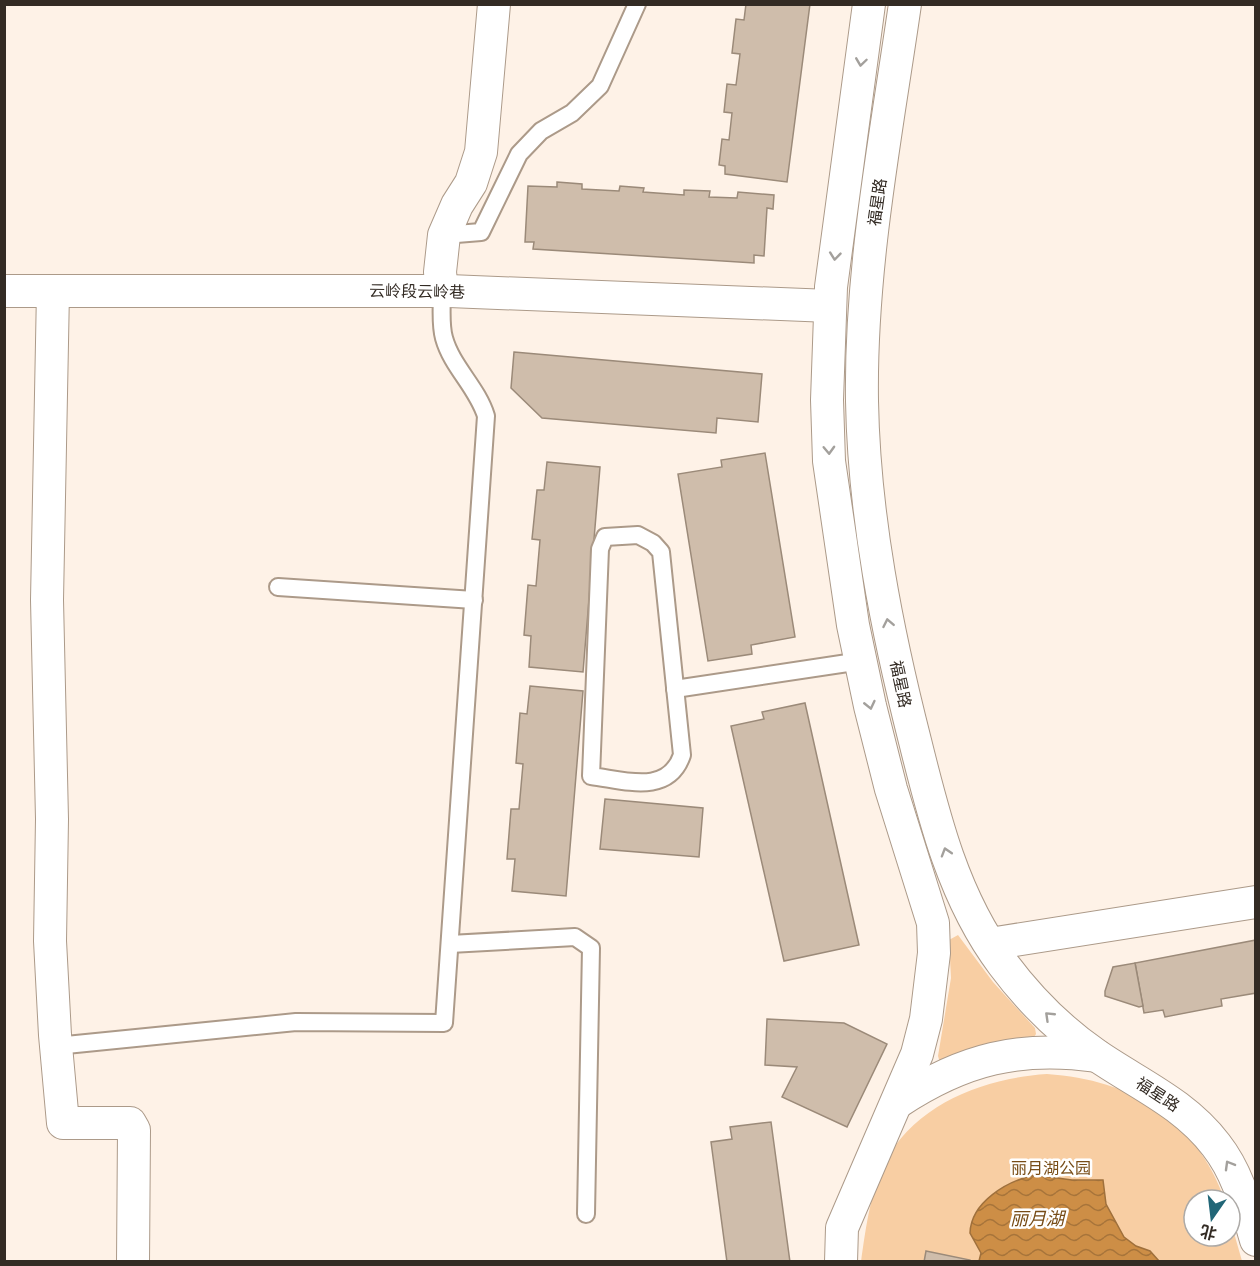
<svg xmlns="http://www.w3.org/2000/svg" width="1260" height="1266" font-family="'Archivo Narrow','Noto Sans SC',sans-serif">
  <defs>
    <pattern id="water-waves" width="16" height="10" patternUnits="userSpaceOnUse" patternTransform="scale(1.5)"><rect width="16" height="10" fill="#cd8e46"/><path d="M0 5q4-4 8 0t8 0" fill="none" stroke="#a7743a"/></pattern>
  </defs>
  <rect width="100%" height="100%" fill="#fef2e7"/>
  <g fill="#f8cea3">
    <path d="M958 935 993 982 1035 1028 1036 1034 1032 1040 940 1063 938 1056 951 978 949 940Z"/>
    <path d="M1047 1074C1132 1080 1195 1118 1225 1200H1194V1236H1230V1219L1242 1261 861 1262C866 1227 871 1186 889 1155 922 1101 987 1078 1047 1074Z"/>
  </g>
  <path fill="url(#water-waves)" stroke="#9f703c" stroke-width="1.5" d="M1035 1175 1072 1180H1103L1106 1204 1124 1237 1136 1246 1150 1251 1159 1261H979L981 1253 970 1233C971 1202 1007 1181 1035 1175Z"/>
  <g fill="#cfbdab" stroke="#9b8a79" stroke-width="1.5">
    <path d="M746 4H810L787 182 725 174V166L719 165 722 139 729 140 732 113 724 112 727 84 736 85 740 54 732 53 736 19 744 20Z"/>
    <path d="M557 182 582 184V189L619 191 620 186 644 188 643 192 684 195V190L710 191 709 197 737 198 738 192 774 195 773 209 767 208 764 256 754 255V263L533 249 534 242H525L528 186 557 187Z"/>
    <path d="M514 352 762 374 758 422 717 418 716 433 542 418 511 388Z"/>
    <path d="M765 453 795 637 751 645 752 654 708 661 678 474 722 467 721 460Z"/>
    <path d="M547 462 600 467 583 672 529 667 531 636 524 635 528 585 536 586 540 540 532 539 537 490H544Z"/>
    <path d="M530 686 583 691 566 896 512 891 515 859H507L511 809H519L523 764 516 763 520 713 527 714Z"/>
    <path d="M805 703 859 945 784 961 731 726 764 719 762 712Z"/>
    <path d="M605 799 703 808 699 857 600 849Z"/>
    <path d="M1256 940V993L1221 999 1222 1006 1165 1017 1163 1010 1144 1013 1135 963Z"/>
    <path d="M1135 963 1143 1006 1139 1007 1105 996V991L1113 967Z"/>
    <path d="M767 1019 844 1023 887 1044 847 1127 782 1097 797 1067 765 1065Z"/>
    <path d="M771 1122 790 1262H727L711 1142 732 1139 730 1127Z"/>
    <path d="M926 1251 970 1260V1262H924Z"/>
  </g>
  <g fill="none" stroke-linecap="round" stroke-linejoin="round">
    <defs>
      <g id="lane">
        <path d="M444 235 481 232 519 154 541 131 572 113 600 86 637 4"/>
        <path d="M638 535 653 543 661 552 682 755C668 796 624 780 591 776L600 549 605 537Z"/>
        <path d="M278 587 474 600"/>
        <path d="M675 689 861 661"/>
        <path d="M450 944 575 937 591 948 586 1214"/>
        <path d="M56 1046 296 1022 444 1023 486 416C477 387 452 367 444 338 440 324 442 306 442 291"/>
      </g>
      <g id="street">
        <path d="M905 4C886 136 860 268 862 401 864 516 887 631 915 741 934 818 954 899 1003 964 1029 999 1060 1030 1096 1055 1138 1084 1184 1103 1216 1145 1238 1173 1246 1206 1256 1240"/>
        <path d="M4 291H449L830 306"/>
        <path d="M53 291 47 600 52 819 50 941 55 1035 63 1123H130L134 1130 133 1262"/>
        <path d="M442 291 440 272 444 235 457 205 471 183 481 152 494 4"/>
        <path d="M990 944 1256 902"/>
        <path d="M898 1102C963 1059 1020 1045 1097 1056"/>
        <path d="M841 1262 842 1228 917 1054 926 1019 934 953 933 923 891 789 870 706 853 625 829 461 827 400 831 287 869 4"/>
      </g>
    </defs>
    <use href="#lane" stroke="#ac9a89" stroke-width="20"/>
    <use href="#street" stroke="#ac9a89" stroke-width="34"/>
    <use href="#lane" stroke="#fff" stroke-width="16"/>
    <use href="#street" stroke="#fff" stroke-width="32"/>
  </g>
  <defs><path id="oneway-chevron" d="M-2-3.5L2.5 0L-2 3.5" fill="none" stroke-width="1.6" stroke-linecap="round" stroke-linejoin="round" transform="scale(1.5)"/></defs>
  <g stroke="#a3a09c">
    <use href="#oneway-chevron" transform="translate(861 62) rotate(98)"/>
    <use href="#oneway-chevron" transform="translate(835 256) rotate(96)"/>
    <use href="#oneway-chevron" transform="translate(829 450) rotate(88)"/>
    <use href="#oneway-chevron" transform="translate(888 623) rotate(-101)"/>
    <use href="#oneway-chevron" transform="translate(870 705) rotate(77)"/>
    <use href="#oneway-chevron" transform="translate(946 852) rotate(-107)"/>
    <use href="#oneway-chevron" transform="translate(1049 1016) rotate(-136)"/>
    <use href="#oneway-chevron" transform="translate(1229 1165) rotate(-120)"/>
  </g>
  <g text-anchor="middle" stroke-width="5" stroke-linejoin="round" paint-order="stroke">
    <g font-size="16" fill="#332b24" stroke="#fff">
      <text transform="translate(877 202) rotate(-82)" y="6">福星路</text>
      <text transform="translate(417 291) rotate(1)" y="6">云岭段云岭巷</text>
      <text transform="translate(901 684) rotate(78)" y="6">福星路</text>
      <text transform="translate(1158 1094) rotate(33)" y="6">福星路</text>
    </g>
    <g font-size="16" fill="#784d18" stroke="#fff">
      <text x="1051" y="1174">丽月湖公园</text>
    </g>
    <g font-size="18" font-style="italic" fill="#774c17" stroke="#fff">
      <text x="1037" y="1225">丽月湖</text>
    </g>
  </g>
  <rect width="1260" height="1266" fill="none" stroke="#332b24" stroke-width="12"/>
  <g transform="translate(1212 1218) rotate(194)"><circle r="28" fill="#ffffff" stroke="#adaaa7" stroke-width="1.5"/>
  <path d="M0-4.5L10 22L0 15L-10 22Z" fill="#216677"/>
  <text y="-9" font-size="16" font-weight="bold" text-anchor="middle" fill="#332b24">北</text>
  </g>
</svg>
